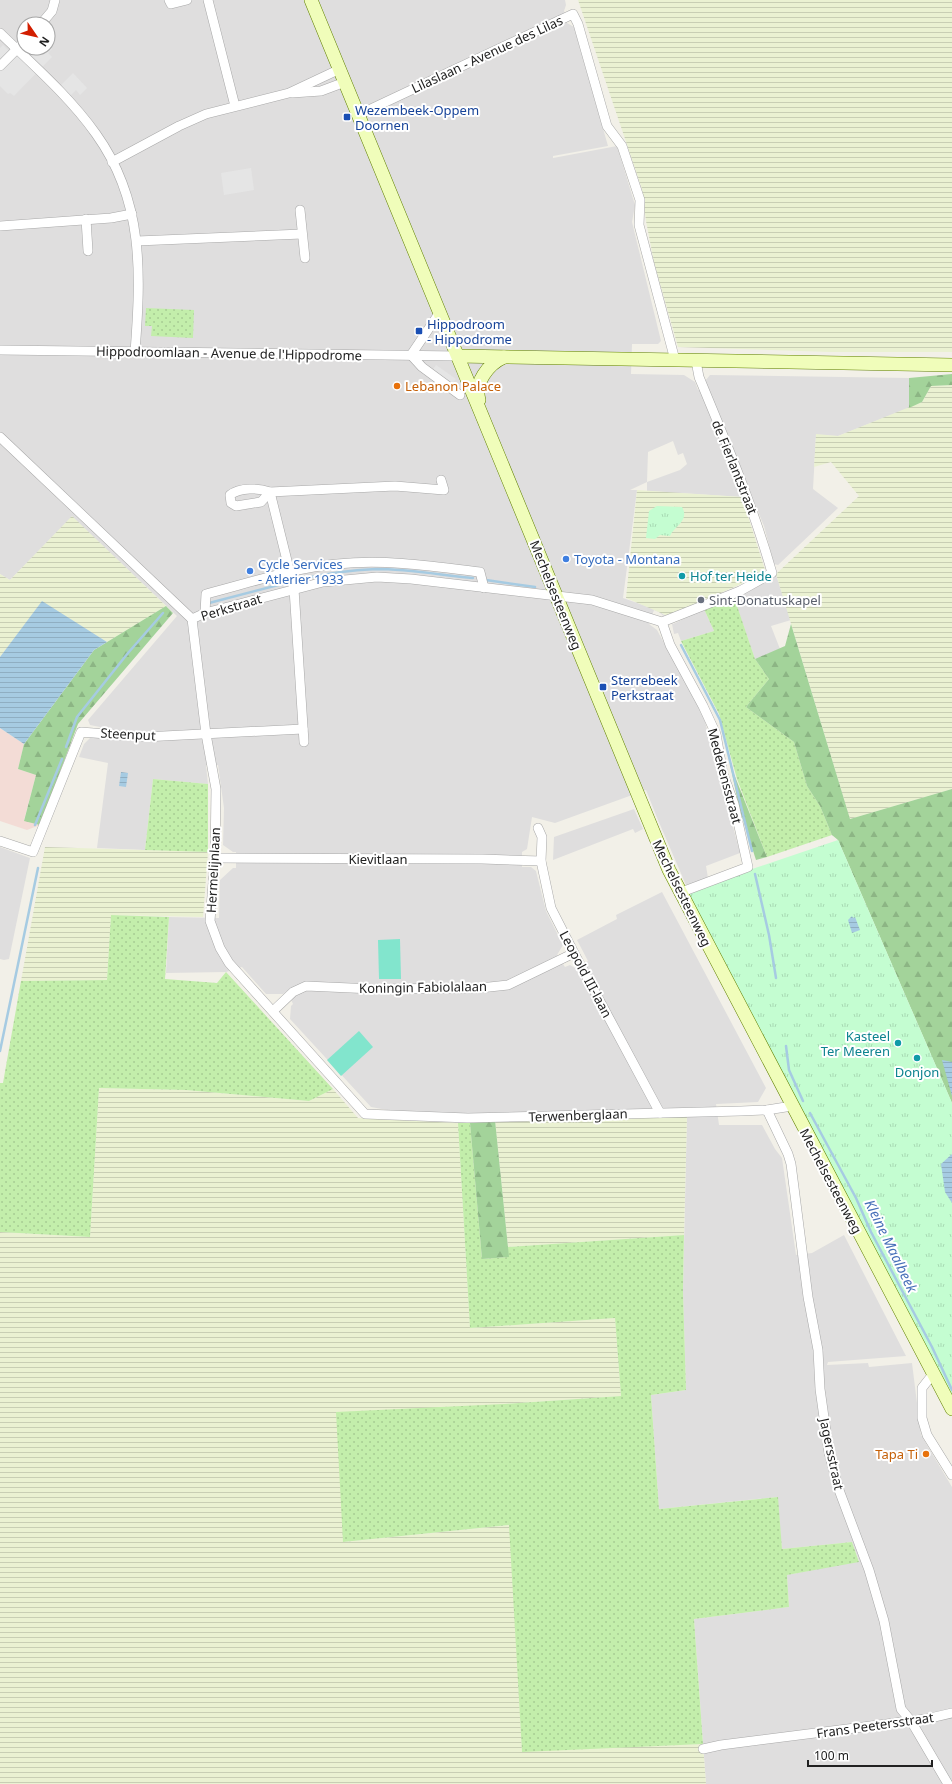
<svg xmlns="http://www.w3.org/2000/svg" width="952" height="1784" font-family="'Noto Sans',sans-serif">
  <defs>
    <pattern id="farmland-rules" width="6" height="5" patternUnits="userSpaceOnUse"><rect width="6" height="5" fill="#eaf1d2"/><path d="M0 2.5h6" fill="none" stroke="#c8ceb4"/></pattern>
    <pattern id="grass-dots" width="8" height="8" patternUnits="userSpaceOnUse"><rect width="8" height="8" fill="#c3eeab"/><path d="M2 2h.1M6 6h.1" fill="none" stroke="#a7cc93" stroke-width="1.8" stroke-linecap="round"/></pattern>
    <pattern id="forest-firs" width="22" height="20" patternUnits="userSpaceOnUse"><rect width="22" height="20" fill="#a3d39a"/><path d="M5 1l3.5 6h-7zM16 11l3.5 6h-7z" fill="#8cb584"/></pattern>
    <pattern id="park-tufts" width="24" height="20" patternUnits="userSpaceOnUse"><rect width="24" height="20" fill="#c4fdd1"/><path d="M3 7l-1-3M5 7V3M7 7l1-3M15 17l-1-3M17 17v-4M19 17l1-3" fill="none" stroke="#a8d9b3"/></pattern>
    <pattern id="water-rules" width="6" height="5" patternUnits="userSpaceOnUse"><rect width="6" height="5" fill="#a6cbe2"/><path d="M0 2.5h6" fill="none" stroke="#8faec2"/></pattern>
  </defs>
  <rect width="100%" height="100%" fill="#f2f0e8"/>
  <g fill="#dfdede" fill-rule="evenodd">
    <path d="M0 0H565L566 5 564 11 567 23 574 27 608 146 553 156V158L617 146 635 205 632 222 661 341 658 344H632L631 374 684 375 695 382 698 390 707 386 705 381 710 375 909 378V408L838 436 816 435 813 489 838 508 778 565 774 564 764 526 745 480 736 484 742 497 647 491V482L630 490H637L623 598 660 611 673 624 704 609 757 587 776 575 791 620 771 626 780 649 755 659 734 598 704 609 714 631 681 641 678 633 674 634 672 624 659 612 654 610 649 624 657 630 704 718 740 853 706 866 708 878 686 885 658 820 643 829 635 833 633 829 553 860 554 837 634 809 643 829 658 820 646 790 555 823 532 817 527 849 522 852V867H531L536 871 546 911 563 945 557 955 565 967 570 965 575 968 588 961 577 940 617 919 616 915 662 892 766 1088 758 1102 716 1104 719 1125H762L775 1149 782 1158 796 1255 812 1253 844 1235 906 1356 828 1362 827 1365 868 1363 869 1367 912 1363 921 1435 952 1487V1784H706L694 1619 789 1607 787 1575 859 1561 852 1542 782 1549 777 1497 659 1509 651 1395 686 1390 683 1291 687 1116 495 1120 470 1123H458L371 1107 290 1019 291 1006 293 1004 287 991 283 994H266L242 967 226 972 166 973 169 917 219 918 220 880 233 868H236V852H233L223 845 224 808 218 765H206L208 784 153 779 145 850 97 848 108 763 79 757 84 744 91 737 99 738 100 727 90 725 88 720 177 616 72 517 10 580 0 574ZM24 24H48V48H24ZM673 441 678 455 683 453 687 464 680 470 647 482 648 452Z"/>
    <path d="M0 847 30 858 9 959 4 960 0 959Z"/>
  </g>
  <path fill="#f3dcd6" d="M0 728 24 744 18 769 36 775 24 820 40 825 27 830 0 821Z"/>
  <g fill="url(#farmland-rules)">
    <path d="M578 0H952V352H830L678 347 654 262 646 221 642 189Z"/>
    <path d="M952 385V789L850 819 776 574 859 496 831 462 814 467 816 434 838 436 922 402 931 386Z"/>
    <path d="M637 490 742 497 766 573 668 616 626 598Z"/>
    <path d="M72 516 166 606 107 642 42 602 0 657V574L10 580Z"/>
    <path d="M45 847 208 852 203 917 111 915 107 980 21 981Z"/>
    <path d="M99 1088 186 1090 309 1101 333 1089 358 1118 458 1123 470 1328 615 1318 621 1396 504 1404 344 1542 510 1525 522 1751 703 1744 706 1784H0V1232L90 1237Z"/>
    <path d="M687 1115 684 1235 508 1247 495 1120Z"/>
  </g>
  <g fill="url(#grass-dots)">
    <path d="M146 308 194 310 193 338 151 336 152 326H145Z"/>
    <path d="M734 597 755 659 769 679 746 707 794 742 807 786 820 806 832 835 767 857 737 779 719 714 681 641 714 631 704 609Z"/>
    <path d="M153 779 208 784V852L145 850Z"/>
    <path d="M111 915 169 917 165 979 217 983 226 972 333 1089 309 1101 186 1090 99 1088 90 1237 0 1232V1083H3L21 981 107 980Z"/>
    <path d="M458 1123H470L482 1259 508 1257V1247L684 1235 683 1291 686 1390 651 1395 659 1509 778 1497 782 1549 852 1542 859 1562 787 1575 789 1607 694 1619 703 1744 522 1752 509 1525 343 1542 336 1412 504 1404 621 1396 615 1318 470 1328Z"/>
  </g>
  <g fill="url(#forest-firs)">
    <path d="M952 374V385L931 386 922 402 909 408V378Z"/>
    <path d="M166 606 173 613 78 724 40 825 24 821 36 775 18 769 24 744 94 650Z"/>
    <path d="M791 624 850 819 952 789V1103L838 840 832 835 820 806 807 786 794 742 746 707 769 679 755 659 785 646Z"/>
    <path d="M730 764 767 857 756 860 739 807Z"/>
    <path d="M495 1120 509 1257 482 1259 470 1123Z"/>
  </g>
  <g fill="url(#park-tufts)">
    <path d="M657 506 682 507C690 521 674 526 670 536L660 535 655 539 646 538 649 511Z"/>
    <path d="M838 840 952 1103V1402L687 891Z"/>
  </g>
  <g fill="#82e5cd">
    <path d="M400 939 401 979H379L378 940Z"/>
    <path d="M359 1031 373 1047 341 1076 327 1060Z"/>
  </g>
  <g fill="#e5e5e5">
    <path d="M3 45 12 54 24 48H48V45L52 49 48 53 52 57 14 96 10 93 8 94 0 86V48Z"/>
    <path d="M73 73 87 88 80 95 76 90 71 95 61 85Z"/>
    <path d="M251 168 254 190 224 195 221 173Z"/>
    <path d="M436 365 456 379 451 385 432 371Z"/>
  </g>
  <g fill="url(#water-rules)">
    <path d="M42 601 107 642 94 650 24 744 0 728V657Z"/>
    <path d="M121 772 128 773 126 787 119 786Z"/>
    <path d="M852 916 853 918 855 917 860 930 852 933 848 920Z"/>
    <path d="M942 1060 952 1062V1096Z"/>
    <path d="M952 1154V1203L945 1192 941 1164Z"/>
  </g>
  <g fill="none" stroke-linecap="round" stroke-linejoin="round">
    <g stroke="#a6cbe2" stroke-width="2.5">
      <path d="M297 580C323 574 349 570 376 569 408 569 441 575 473 578"/>
      <path d="M486 580 535 587"/>
      <path d="M209 603 286 583"/>
      <path d="M681 645 720 720 752 851"/>
      <path d="M66 747 77 717 128 653 163 613"/>
      <path d="M35 825 62 759"/>
      <path d="M755 874 769 935 776 978"/>
      <path d="M786 1046 789 1070 803 1101"/>
      <path d="M0 1051 38 868"/>
      <path d="M810 1113 856 1198 871 1232 932 1347 952 1390"/>
    </g>
    <defs>
      <g id="minor">
        <path d="M169 0 171 4 187 0"/>
        <path d="M208 0 235 106"/>
        <path d="M41 24 52 11 55 0"/>
        <path d="M0 33C33 65 69 96 96 134 144 201 141 273 135 352"/>
        <path d="M0 66 24 42"/>
        <path d="M292 93 321 91 345 82"/>
        <path d="M358 115 573 14 578 24 607 126 622 146 640 200 639 225 675 360"/>
        <path d="M112 162 179 126 206 114 289 93 340 69"/>
        <path d="M300 210 305 258"/>
        <path d="M86 219 88 251"/>
        <path d="M0 226 111 218 132 214"/>
        <path d="M137 241 302 234"/>
        <path d="M0 350 458 356"/>
        <path d="M411 355 422 367 460 395"/>
        <path d="M411 355 440 312"/>
        <path d="M0 437 192 619"/>
        <path d="M270 492 261 502 236 506 231 503 230 495C240 487 259 488 270 492L395 486 444 490 441 480"/>
        <path d="M270 492 294 589 304 742"/>
        <path d="M205 613 206 594C249 583 293 568 337 564 385 559 432 566 480 572L484 588"/>
        <path d="M192 619 206 734 216 789 215 858 210 921 220 948 229 963 365 1114 468 1118 741 1111 767 1110 792 1106"/>
        <path d="M192 619 205 613 323 582 377 577 411 579 592 600 662 622 740 591 772 573C753 506 726 442 699 377L696 361"/>
        <path d="M662 622 670 645 703 706 716 734 723 774 734 804 748 867 679 893"/>
        <path d="M538 828 542 837 541 861 551 908 574 953 660 1113"/>
        <path d="M0 841 33 852 81 732 144 737 303 729"/>
        <path d="M215 858 482 859 541 861"/>
        <path d="M273 1011 293 992 306 986 373 989 480 988 508 985 574 953"/>
        <path d="M767 1110 788 1154 791 1164 808 1297 818 1350 820 1389 829 1453 839 1490 869 1570 884 1621 901 1709 911 1721 948 1784"/>
        <path d="M933 1374 922 1388V1418L927 1435 952 1475"/>
        <path d="M703 1749 721 1745 926 1719 952 1713"/>
      </g>
      <g id="secondary">
        <path d="M311 0 669 870 952 1409"/>
        <path d="M458 356 952 365"/>
        <path d="M479 400C474 383 488 364 504 357"/>
      </g>
    </defs>
    <use href="#minor" stroke="#a8a8a8" stroke-width="10"/>
    <use href="#secondary" stroke="#608000" stroke-width="14"/>
    <use href="#minor" stroke="#fff" stroke-width="9"/>
    <use href="#secondary" stroke="#f0fdba" stroke-width="13"/>
  </g>
  <g fill="#1a4fb4" stroke="#fff" stroke-width="1.5">
    <rect x="343" y="113" width="8" height="8" rx="2"/>
    <rect x="415" y="327" width="8" height="8" rx="2"/>
    <rect x="599" y="683" width="8" height="8" rx="2"/>
  </g>
  <g fill="#e8710a" stroke="#fff" stroke-width="1.5">
    <circle cx="397" cy="386" r="4"/>
    <circle cx="926" cy="1454" r="4"/>
  </g>
  <g fill="#3f7fe0" stroke="#fff" stroke-width="1.5">
    <circle cx="566" cy="559" r="4"/>
    <circle cx="250" cy="571" r="4"/>
  </g>
  <g fill="#0f9aa8" stroke="#fff" stroke-width="1.5">
    <circle cx="682" cy="576" r="4"/>
    <circle cx="898" cy="1043" r="4"/>
    <circle cx="917" cy="1058" r="4"/>
  </g>
  <circle fill="#6b7280" stroke="#fff" stroke-width="1.5" cx="701" cy="600" r="4"/>
  <g text-anchor="middle" stroke-width="4" stroke-linejoin="round" paint-order="stroke">
    <g font-size="13" fill="#212121" stroke="#fff">
      <text transform="translate(487 54) rotate(-25)" y="5">Lilaslaan - Avenue des Lilas</text>
      <text transform="translate(229 353) rotate(1)" y="5">Hippodroomlaan - Avenue de l'Hippodrome</text>
      <text transform="translate(735 467) rotate(68)" y="5">de Fierlantstraat</text>
      <text transform="translate(556 595) rotate(68)" y="5">Mechelsesteenweg</text>
      <text transform="translate(231 607) rotate(-17)" y="5">Perkstraat</text>
      <text transform="translate(128 734) rotate(3)" y="5">Steenput</text>
      <text transform="translate(725 776) rotate(75)" y="5">Medekensstraat</text>
      <text x="378" y="864">Kievitlaan</text>
      <text transform="translate(213 870) rotate(-87)" y="5">Hermelijnlaan</text>
      <text transform="translate(682 893) rotate(64)" y="5">Mechelsesteenweg</text>
      <text transform="translate(586 974) rotate(62)" y="5">Leopold III-laan</text>
      <text transform="translate(423 987) rotate(-1)" y="5">Koningin Fabiolalaan</text>
      <text transform="translate(578 1115) rotate(-2)" y="5">Terwenberglaan</text>
      <text transform="translate(831 1181) rotate(62)" y="5">Mechelsesteenweg</text>
      <text transform="translate(832 1454) rotate(78)" y="5">Jagersstraat</text>
      <text transform="translate(875 1725) rotate(-8)" y="5">Frans Peetersstraat</text>
    </g>
    <g font-size="13" fill="#164399" stroke="#fff" text-anchor="start">
      <text x="355" y="115">Wezembeek-Oppem<tspan x="355" dy="15">Doornen</tspan></text>
      <text x="427" y="329">Hippodroom<tspan x="427" dy="15">- Hippodrome</tspan></text>
      <text x="611" y="685">Sterrebeek<tspan x="611" dy="15">Perkstraat</tspan></text>
    </g>
    <g font-size="13" fill="#c56008" stroke="#fff" text-anchor="start">
      <text x="405" y="391">Lebanon Palace</text>
      <text x="918" y="1459" text-anchor="end">Tapa Ti</text>
    </g>
    <g font-size="13" fill="#366cbe" stroke="#fff" text-anchor="start">
      <text x="574" y="564">Toyota - Montana</text>
      <text x="258" y="569">Cycle Services<tspan x="258" dy="15">- Atlerier 1933</tspan></text>
    </g>
    <g font-size="13" fill="#0d838f" stroke="#fff" text-anchor="start">
      <text x="690" y="581">Hof ter Heide</text>
      <text x="890" y="1041" text-anchor="end">Kasteel<tspan x="890" dy="15">Ter Meeren</tspan></text>
      <text x="917" y="1077" text-anchor="middle">Donjon</text>
    </g>
    <g font-size="13" fill="#5b616d" stroke="#fff" text-anchor="start">
      <text x="709" y="605">Sint-Donatuskapel</text>
    </g>
    <g font-size="14" font-style="italic" fill="#466fb8" stroke="#fff">
      <text transform="translate(891 1246) rotate(64)" y="5">Kleine Maalbeek</text>
    </g>
  </g>
  <g transform="translate(36 36) rotate(124)"><circle r="19" fill="#ffffff" stroke="#a6a6a6"/>
  <path d="M0-3L7 15L0 10L-7 15Z" fill="#d21e00"/>
  <text y="-6" font-size="11" font-weight="bold" text-anchor="middle" fill="#212121">N</text>
  </g>
  <path d="M808 1760v6h124v-6" fill="none" stroke="#212121" stroke-width="2"/>
  <text x="814" y="1760" font-size="12" fill="#212121" stroke="#ffffff" stroke-width="3" paint-order="stroke">100 m</text>
</svg>
